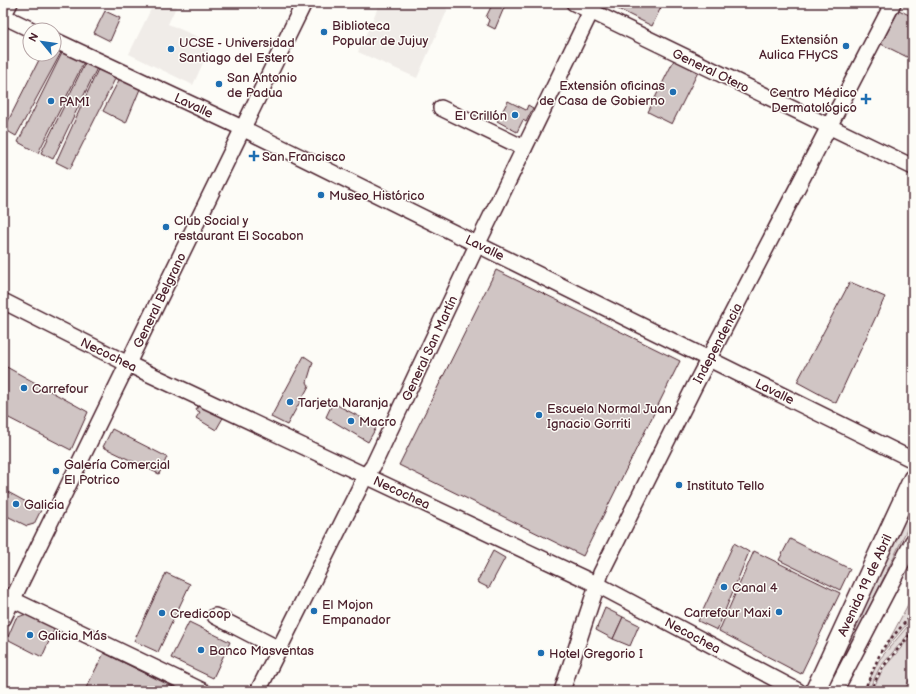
<svg xmlns="http://www.w3.org/2000/svg" width="916" height="694" font-family="'Balsamiq Sans',sans-serif">
  <rect width="100%" height="100%" fill="#fdfcf7"/>
  <filter id="ink" filterUnits="userSpaceOnUse"><feTurbulence type="fractalNoise" baseFrequency=".025" numOctaves="2"/><feDisplacementMap in="SourceGraphic" scale="8" xChannelSelector="R" yChannelSelector="G"/><feConvolveMatrix kernelMatrix="1 2 1 2 8 2 1 2 1" color-interpolation-filters="sRGB"/></filter>
  <g filter="url(#ink)">
    <g fill="#f0ece8">
      <path d="M140 3H178L168 24 212 43 193 85 129 54 151 9Z"/>
      <path d="M380 3H445L447 11 417 78 358 52Z"/>
    </g>
    <g fill="#e3dcda" stroke="#967e82">
      <path d="M913 504V517L839 670 834 667Z"/>
      <path d="M913 595V617L883 652Z"/>
      <path d="M913 620V629L880 667 868 691H864L879 660Z"/>
      <path d="M913 634V672L904 691H872L883 669Z"/>
    </g>
    <g fill="#d0c5c4" stroke="#4a1f2b">
      <path d="M493 3H506L495 29 487 25 489 20 486 17Z"/>
      <path d="M613 3H663L652 26 614 7Z"/>
      <path d="M899 10 913 17V60L881 44Z"/>
      <path d="M105 11 120 18 110 41 94 33Z"/>
      <path d="M54 44 63 49 16 136 4 129 42 54H54Z"/>
      <path d="M64 49 85 60 38 153 18 142Z"/>
      <path d="M674 60 698 72 672 124 648 112Z"/>
      <path d="M86 61 98 66 53 159 41 153Z"/>
      <path d="M99 67 117 75 70 169 56 162Z"/>
      <path d="M120 78 140 89 126 123 103 111Z"/>
      <path d="M508 101 526 110 528 105 533 108 526 122 523 120 517 132 497 121Z"/>
      <path d="M496 270 680 361 583 556 399 465Z"/>
      <path d="M850 282 885 297 836 403 797 382Z"/>
      <path d="M304 356 313 362 307 382 309 386 287 425 271 417Z"/>
      <path d="M3 365 88 412 71 450 3 415Z"/>
      <path d="M334 400 337 405 377 426 368 442 326 417Z"/>
      <path d="M200 402 224 416 216 430 196 418 200 412 196 410Z"/>
      <path d="M112 429 167 457 159 474 103 447Z"/>
      <path d="M6 491 41 510 34 524 27 526 3 514V498Z"/>
      <path d="M790 539 850 569 840 590 779 560Z"/>
      <path d="M734 543 749 552 717 630 698 621Z"/>
      <path d="M493 551 505 558 489 588 477 582Z"/>
      <path d="M754 551 840 593 801 674 719 631Z"/>
      <path d="M166 573 190 584 158 652 134 641Z"/>
      <path d="M605 608 623 617 613 639 596 630Z"/>
      <path d="M26 614 55 628 42 657 7 639 16 618Z"/>
      <path d="M623 617 639 625 630 646 613 639Z"/>
      <path d="M189 622 230 642 213 678 171 658Z"/>
      <path d="M104 653 173 687 171 691H92L86 688Z"/>
    </g>
    <g fill="none" stroke-linecap="round" stroke-linejoin="round">
      <defs>
        <g id="minor">
          <path d="M574 3 913 167"/>
          <path d="M3 16 32 30"/>
          <path d="M3 16 10 3"/>
          <path d="M54 40 242 128 913 460"/>
          <path d="M441 108 524 148"/>
          <path d="M3 301 128 364 598 585 798 691"/>
          <path d="M3 595 203 691"/>
          <path d="M215 616 279 649"/>
          <path d="M3 619 304 3"/>
          <path d="M258 691 366 475 373 466 478 243 595 3"/>
          <path d="M562 691 601 573 694 387 893 3"/>
          <path d="M835 691 913 541"/>
        </g>
        <path id="major" d="M815 691 913 479"/>
      </defs>
      <use href="#minor" stroke="#4a1f2b" stroke-width="18"/>
      <use href="#major" stroke="#4a1f2b" stroke-width="22"/>
      <g stroke="#4a1f2b" stroke-width="2.5" stroke-dasharray="3 3" stroke-linecap="butt">
        <path d="M864 691 882 649 913 613"/>
        <path d="M870 691 882 668 913 631"/>
      </g>
      <use href="#minor" stroke="#fdfcf7" stroke-width="15"/>
      <use href="#major" stroke="#fdfcf7" stroke-width="19"/>
    </g>
  </g>
  <g fill="#1f6fb2" stroke="#fdfcf7" stroke-width="1.5">
    <circle cx="324" cy="32" r="4"/>
    <circle cx="846" cy="46" r="4"/>
    <circle cx="171" cy="49" r="4"/>
    <circle cx="219" cy="84" r="4"/>
    <circle cx="673" cy="92" r="4"/>
    <path d="M864 93h4v4h4v4h-4v4h-4v-4h-4v-4h4z"/>
    <circle cx="51" cy="101" r="4"/>
    <circle cx="515" cy="115" r="4"/>
    <path d="M252 150h4v4h4v4h-4v4h-4v-4h-4v-4h4z"/>
    <circle cx="321" cy="195" r="4"/>
    <circle cx="166" cy="227" r="4"/>
    <circle cx="24" cy="388" r="4"/>
    <circle cx="290" cy="402" r="4"/>
    <circle cx="539" cy="415" r="4"/>
    <circle cx="351" cy="421" r="4"/>
    <circle cx="56" cy="471" r="4"/>
    <circle cx="679" cy="485" r="4"/>
    <circle cx="16" cy="504" r="4"/>
    <circle cx="724" cy="587" r="4"/>
    <circle cx="314" cy="611" r="4"/>
    <circle cx="779" cy="612" r="4"/>
    <circle cx="162" cy="613" r="4"/>
    <circle cx="30" cy="635" r="4"/>
    <circle cx="201" cy="650" r="4"/>
    <circle cx="541" cy="653" r="4"/>
  </g>
  <g text-anchor="middle" stroke-width="3" stroke-linejoin="round" paint-order="stroke">
    <g font-size="13" fill="#4a1f2b" stroke="#fdfcf7" text-anchor="start">
      <text x="332" y="30">Biblioteca<tspan x="332" dy="15">Popular de Jujuy</tspan></text>
      <text x="838" y="44" text-anchor="end">Extensión<tspan x="838" dy="15">Aulica FHyCS</tspan></text>
      <text x="179" y="47">UCSE - Universidad<tspan x="179" dy="15">Santiago del Estero</tspan></text>
      <text x="227" y="82">San Antonio<tspan x="227" dy="15">de Padua</tspan></text>
      <text x="665" y="90" text-anchor="end">Extensión oficinas<tspan x="665" dy="15">de Casa de Gobierno</tspan></text>
      <text x="857" y="97" text-anchor="end">Centro Médico<tspan x="857" dy="15">Dermatológico</tspan></text>
      <text x="59" y="106">PAMI</text>
      <text x="507" y="120" text-anchor="end">El Crillón</text>
      <text x="262" y="161">San Francisco</text>
      <text x="329" y="200">Museo Histórico</text>
      <text x="174" y="225">Club Social y<tspan x="174" dy="15">restaurant El Socabon</tspan></text>
      <text x="32" y="393">Carrefour</text>
      <text x="298" y="407">Tarjeta Naranja</text>
      <text x="547" y="413">Escuela Normal Juan<tspan x="547" dy="15">Ignacio Gorriti</tspan></text>
      <text x="359" y="426">Macro</text>
      <text x="64" y="469">Galería Comercial<tspan x="64" dy="15">El Potrico</tspan></text>
      <text x="687" y="490">Instituto Tello</text>
      <text x="24" y="509">Galicia</text>
      <text x="732" y="592">Canal 4</text>
      <text x="322" y="609">El Mojon<tspan x="322" dy="15">Empanador</tspan></text>
      <text x="771" y="617" text-anchor="end">Carrefour Maxi</text>
      <text x="170" y="618">Credicoop</text>
      <text x="38" y="640">Galicia Más</text>
      <text x="209" y="655">Banco Masventas</text>
      <text x="549" y="658">Hotel Gregorio I</text>
    </g>
    <g font-size="13" fill="#4a1f2b" stroke="#fdfcf7">
      <text transform="translate(711 70) rotate(26)" y="5">General Otero</text>
      <text transform="translate(194 105) rotate(25)" y="5">Lavalle</text>
      <text transform="translate(485 247) rotate(26)" y="5">Lavalle</text>
      <text transform="translate(159 300) rotate(-64)" y="5">General Belgrano</text>
      <text transform="translate(717 343) rotate(-62)" y="5">Independencia</text>
      <text transform="translate(429 348) rotate(-65)" y="5">General San Martín</text>
      <text transform="translate(109 354) rotate(26)" y="5">Necochea</text>
      <text transform="translate(775 391) rotate(26)" y="5">Lavalle</text>
      <text transform="translate(402 492) rotate(25)" y="5">Necochea</text>
      <text transform="translate(864 585) rotate(-65)" y="5">Avenida 19 de Abril</text>
      <text transform="translate(693 635) rotate(28)" y="5">Necochea</text>
    </g>
  </g>
  <rect width="916" height="694" fill="none" stroke="#fdfcf7" stroke-width="16"/>
  <rect x="8" y="8" width="900" height="678" fill="none" stroke="#4a1f2b" stroke-width="1.5" filter="url(#ink)"/>
  <g transform="translate(42 42) rotate(299)"><circle r="19" fill="#fdfcf7" stroke="#b5a4a5"/>
  <path d="M0-3L7 15L0 10L-7 15Z" fill="#1f6fb2"/>
  <text y="-6" font-size="11" font-weight="bold" text-anchor="middle" fill="#4a1f2b">N</text>
  </g>
</svg>
